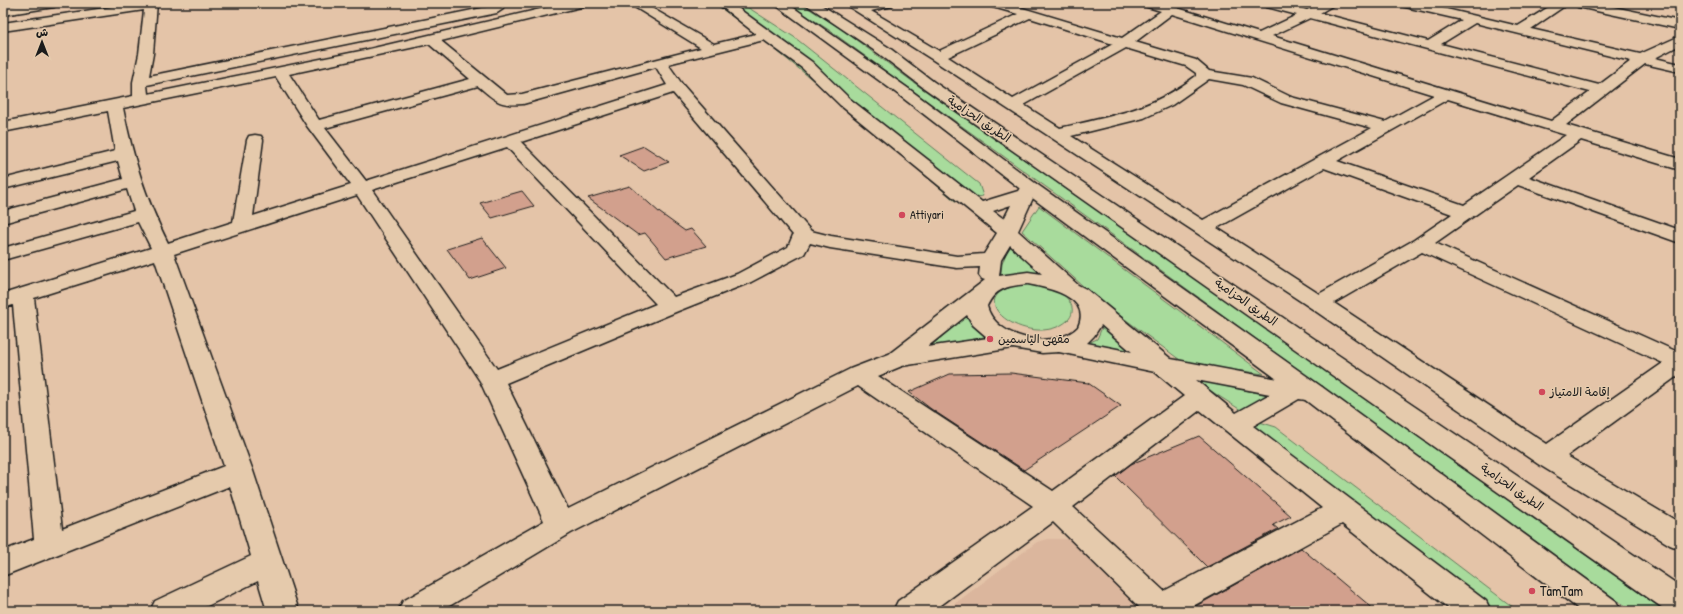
<svg xmlns="http://www.w3.org/2000/svg" width="1683" height="614" font-family="'Patrick Hand','Playpen Sans Arabic',sans-serif">
  <rect width="100%" height="100%" fill="#e4c4a8"/>
  <filter id="ink" filterUnits="userSpaceOnUse"><feTurbulence type="fractalNoise" baseFrequency=".025" numOctaves="2"/><feDisplacementMap in="SourceGraphic" scale="8" xChannelSelector="R" yChannelSelector="G"/><feConvolveMatrix kernelMatrix="1 2 1 2 8 2 1 2 1" color-interpolation-filters="sRGB"/></filter>
  <g filter="url(#ink)">
    <path fill="#dbb69d" d="M1048 539H1069L1086 549 1148 611H945L1037 542Z"/>
    <g fill="#a8db9c" stroke="#627c5c">
      <path d="M714 3H741L794 37 979 184 983 196 955 201C876 134 798 64 714 3Z"/>
      <path d="M787 3H800L840 28 920 87 1171 262 1665 611H1632L829 30Z"/>
      <path d="M1039 206 1264 374 1184 363 1094 296 1022 231Z"/>
      <path d="M1010 243 1045 278 1000 282 1002 264Z"/>
      <path d="M1027 284C1037 285 1047 285 1056 290 1076 301 1079 318 1057 327 1017 343 956 292 1027 284Z"/>
      <path d="M973 310 995 334 923 353Z"/>
      <path d="M1104 323 1160 370 1077 348 1097 339Z"/>
      <path d="M1192 379 1272 396 1244 412Z"/>
      <path d="M1243 417 1276 427 1518 611H1458L1228 424Z"/>
    </g>
    <g fill="#d2a08d" stroke="#1c1c1c">
      <path d="M644 146 669 162 644 171 619 155Z"/>
      <path d="M630 186 660 213 685 231 691 229 706 246 666 258 645 233 638 235 588 198Z"/>
      <path d="M522 191 534 206 492 218 480 203Z"/>
      <path d="M482 238 506 268 470 280 447 249Z"/>
      <path d="M1011 373 1088 383 1121 406 1024 470 931 409 909 392 950 374Z"/>
      <path d="M1199 436 1291 516 1273 525 1278 529 1207 567 1115 476 1131 464Z"/>
      <path d="M1301 548 1376 611H1187Z"/>
    </g>
    <g fill="none" stroke-linecap="round" stroke-linejoin="round">
      <defs>
        <g id="minor">
          <path d="M30 3H60L54 7 3 15V7Z"/>
          <path d="M139 3H157L153 54 149 76 497 5 503 9 497 13 147 85 148 94 365 50 566 3H587L585 6 441 41 507 95 522 94 701 48 628 3H643L714 44 756 34 717 3H731L812 62 850 99 982 202 1018 191 1023 183 1029 182 1035 183 1038 187 1018 231 1078 285 1086 289 1171 359 1322 387 1325 393 1322 399 1313 401 1299 399 1253 426 1486 601 1491 611H1452L1342 524 1184 611H1143L1053 522 933 611H893L898 601 1033 506 858 386 571 533 441 611H398L403 601 544 521 480 381 357 195 174 254 253 471 299 611H267L258 581 197 611H150L155 601 251 556 230 486 3 576V551L34 539 13 305 3 308V294L151 248 138 222 3 260V248L134 211 127 189 3 223V211L123 179 118 161 3 189V179L115 151 108 111 3 132V122L133 96V82L139 54 144 10 3 31V23ZM764 40 802 68 840 105 997 233 984 254 957 256 831 236 811 231 682 84 668 64ZM429 44 470 79 319 120 289 74ZM656 67 667 85 366 181 325 128 478 86C496 101 499 106 523 104ZM276 77 307 126 351 185 253 216 263 140 261 136 255 135 249 136 247 140 233 222 168 243C145 197 133 158 123 108ZM673 93 793 235 788 247 737 274 674 297 521 142ZM507 147 656 304 497 369 372 190ZM1011 205 1004 219 993 211ZM810 243 830 248 957 268 980 267 979 275 982 279 985 280 889 354 850 369 568 509 506 383 678 311 751 282 804 254ZM1010 245 1042 274 1028 272 999 276 1001 260ZM155 260 224 466 62 529 34 298ZM1028 284C1049 288 1092 297 1078 327 1055 351 995 339 987 306 996 287 1009 286 1028 284ZM967 315 973 325 988 338 927 347ZM1101 325 1132 352 1087 343 1094 336ZM1013 348 1042 353 1059 352 1155 372 1184 396 1053 491 878 376 902 366ZM1196 380 1270 394 1236 413ZM1200 410 1322 508 1164 591 1073 507Z"/>
          <path d="M843 3H858L863 6 874 3H894L892 6 871 11 939 51 1018 14 989 6 987 3H1006L1122 38 1161 11 1144 6 1142 3H1161L1259 33 1297 15 1263 6 1261 3H1281L1307 10 1321 3H1337L1320 13 1428 41 1462 20 1401 6 1399 3H1421L1518 26 1555 3H1569L1531 29 1640 54 1680 36V45L1655 58 1680 64V72L1645 64 1566 125 1680 159V170L1581 140 1529 177 1680 230V243L1518 185 1435 243 1680 353V374L1567 456 1680 523V549L1670 545 1538 464 1311 308 933 60ZM1172 14 1434 95 1385 122 1291 97 1252 78 1209 71 1196 60 1135 42ZM1030 18 1113 44 1013 99 948 57ZM1310 18 1590 92 1551 121 1272 36ZM1475 23 1631 61 1599 85 1441 44ZM1126 48 1186 66 1196 73V76C1152 110 1112 116 1060 128L1024 105ZM1209 79 1243 85 1281 103 1372 128 1203 220 1071 136 1144 118 1172 105ZM1448 99 1566 135 1464 205 1337 161ZM1324 168 1452 214 1414 240 1319 294 1217 228ZM1422 252 1663 363 1547 444 1334 303Z"/>
          <path d="M1572 3H1595L1680 21V29L1578 7Z"/>
        </g>
        <g id="highway">
          <path d="M773 3H787L909 89 1035 183 1322 387 1616 601 1621 611H1581L1304 399 1023 191 899 95Z"/>
          <path d="M804 3H818L888 47 934 82 1680 586V611H1667L924 88 878 53Z"/>
        </g>
      </defs>
      <use href="#minor" stroke="#1c1c1c" stroke-width="3"/>
      <use href="#highway" stroke="#1c1c1c" stroke-width="3"/>
      <use href="#minor" fill="#e5caac" fill-rule="evenodd"/>
      <use href="#highway" fill="#e5caac" fill-rule="evenodd"/>
    </g>
  </g>
  <g fill="#d1495b" stroke="#e5caac" stroke-width="1.5">
    <circle cx="902" cy="215" r="4"/>
    <circle cx="990" cy="339" r="4"/>
    <circle cx="1542" cy="392" r="4"/>
    <circle cx="1532" cy="591" r="4"/>
  </g>
  <g text-anchor="middle" stroke-width="3" stroke-linejoin="round" paint-order="stroke">
    <g font-size="12" fill="#1c1c1c" stroke="#e5caac">
      <text transform="translate(979 119) rotate(34)" y="4">الطريق الحزامية</text>
      <text transform="translate(1246 302) rotate(35)" y="4">الطريق الحزامية</text>
      <text transform="translate(1512 487) rotate(35)" y="4">الطريق الحزامية</text>
    </g>
    <g font-size="12" fill="#1c1c1c" stroke="#e5caac" text-anchor="start">
      <text x="910" y="219">Attiyari</text>
      <text x="998" y="343">مقهى الياسمين</text>
      <text x="1550" y="396">إقامة الامتياز</text>
    </g>
    <g font-size="14" fill="#1c1c1c" stroke="#e5caac" text-anchor="start">
      <text x="1540" y="596">TamTam</text>
    </g>
  </g>
  <rect width="1683" height="614" fill="none" stroke="#e5caac" stroke-width="16"/>
  <rect x="8" y="8" width="1667" height="598" fill="none" stroke="#1c1c1c" stroke-width="1.5" filter="url(#ink)"/>
  <g transform="translate(42 42)" stroke="#e5caac" stroke-width="3" paint-order="stroke">
  <path d="M0-3L7 15L0 10L-7 15Z" fill="#1c1c1c"/>
  <text y="-6" font-size="11" font-weight="bold" text-anchor="middle" fill="#1c1c1c">ش</text>
  </g>
</svg>
